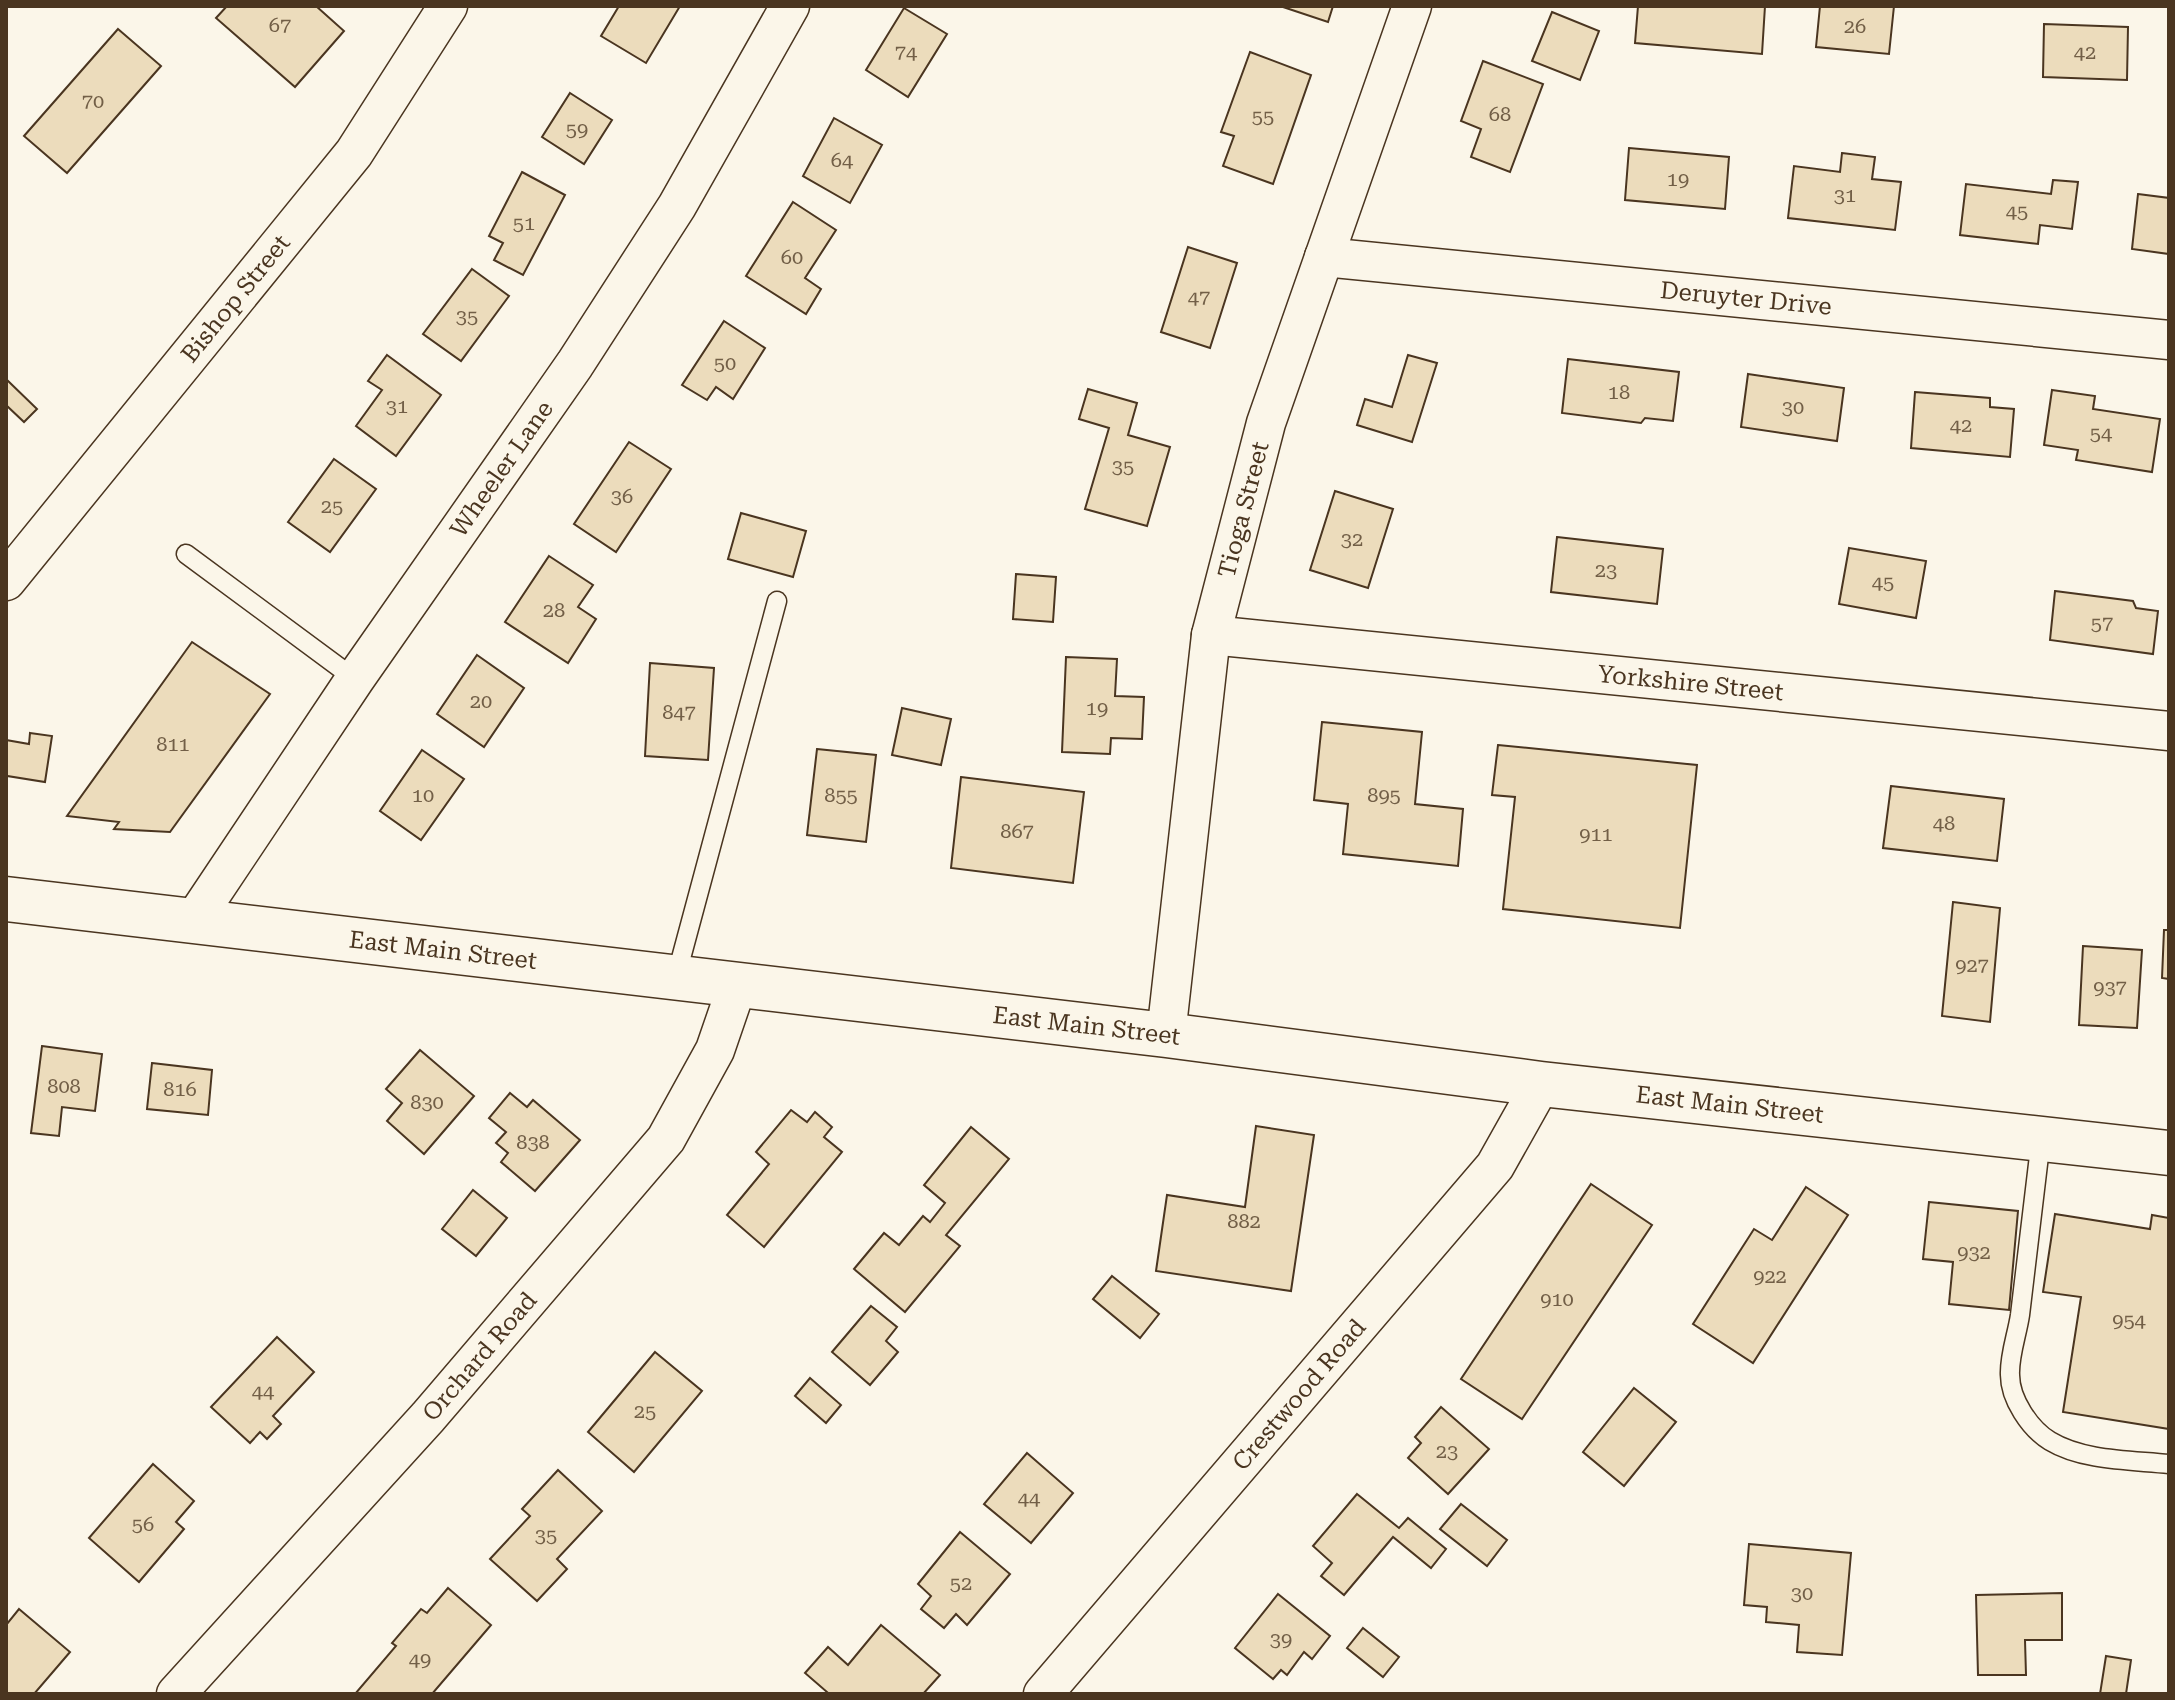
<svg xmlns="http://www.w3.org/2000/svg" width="2175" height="1700" font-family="'Roboto Serif',serif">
  <rect width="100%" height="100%" fill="#fbf6e9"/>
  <g fill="#ecdcbc" stroke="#4a3520" stroke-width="2">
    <path d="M227 6H316L344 31 295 87 216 18Z"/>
    <path d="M619 6H680L646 63 601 36Z"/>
    <path d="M1280 6H1333L1328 22Z"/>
    <path d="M1638 6H1765L1762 54 1635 43Z"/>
    <path d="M1820 6H1894L1889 54 1816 47Z"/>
    <path d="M904 8 947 34 908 97 866 70Z"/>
    <path d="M1552 12 1599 31 1580 80 1532 61Z"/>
    <path d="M2044 24 2128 27 2127 80 2043 77Z"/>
    <path d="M118 29 161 66 67 173 24 136Z"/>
    <path d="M1250 52 1311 75 1273 184 1223 166 1234 136 1221 132Z"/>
    <path d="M1483 61 1543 84 1510 172 1471 157 1481 129 1461 121Z"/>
    <path d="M570 93 612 120 584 164 542 137Z"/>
    <path d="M834 118 882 145 850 203 803 176Z"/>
    <path d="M1629 148 1729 157 1725 209 1625 200Z"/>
    <path d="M1842 153 1875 157 1872 179 1901 182 1895 230 1788 218 1794 166 1840 172Z"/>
    <path d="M522 172 565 195 523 275 494 260 503 243 489 236Z"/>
    <path d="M2053 180 2078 182 2072 229 2040 225 2038 244 1960 235 1966 184 2051 194Z"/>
    <path d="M2138 194 2169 198V254L2132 249Z"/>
    <path d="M793 202 836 230 805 278 821 289 806 314 746 276Z"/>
    <path d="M1188 247 1237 263 1210 348 1161 332Z"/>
    <path d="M472 269 509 296 461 361 423 334Z"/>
    <path d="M724 321 765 348 733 399 716 387 707 400 682 385Z"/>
    <path d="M387 355 441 395 396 456 356 426 382 390 368 381Z"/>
    <path d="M1408 355 1437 363 1412 442 1357 425 1365 399 1392 407Z"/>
    <path d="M1568 359 1679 372 1673 421 1645 418 1641 423 1562 413Z"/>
    <path d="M1748 374 1844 388 1837 441 1741 427Z"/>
    <path d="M6 379 37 409 24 422 6 405Z"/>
    <path d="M1088 389 1137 403 1128 435 1170 447 1147 526 1085 509 1109 428 1079 419Z"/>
    <path d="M2052 390 2095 396 2093 409 2160 419 2152 472 2076 460 2078 450 2044 445Z"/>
    <path d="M1915 392 1990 398V407L2014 409 2010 457 1911 448Z"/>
    <path d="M629 442 671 469 616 552 574 524Z"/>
    <path d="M334 459 376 489 330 552 288 522Z"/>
    <path d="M1335 491 1393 509 1368 588 1310 570Z"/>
    <path d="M741 513 806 531 793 577 728 559Z"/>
    <path d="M1557 537 1663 549 1657 604 1551 592Z"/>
    <path d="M1849 548 1926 561 1916 618 1839 604Z"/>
    <path d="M549 556 593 585 578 607 596 619 568 663 505 622Z"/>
    <path d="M1016 574 1056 577 1053 622 1013 619Z"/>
    <path d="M2055 591 2133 601 2136 608 2158 611 2153 654 2050 640Z"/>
    <path d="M192 642 270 694 170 832 114 829 119 822 67 816Z"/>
    <path d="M477 655 524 688 484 747 437 714Z"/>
    <path d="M1066 657 1117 659 1115 696 1144 697 1142 739 1111 738 1110 754 1062 752Z"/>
    <path d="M650 663 714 668 708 760 645 756Z"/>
    <path d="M902 708 951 719 941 765 892 755Z"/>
    <path d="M1322 722 1422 732 1415 804 1463 809 1458 866 1343 854 1348 804 1314 800Z"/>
    <path d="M30 733 52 736 45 782 7 776 6 782V740L29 744Z"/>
    <path d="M1498 745 1697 765 1680 928 1503 909 1515 797 1492 795Z"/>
    <path d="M817 749 876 755 866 842 807 835Z"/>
    <path d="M422 750 464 779 421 840 380 811Z"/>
    <path d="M961 777 1084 792 1073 883 951 868Z"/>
    <path d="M1891 786 2004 799 1997 861 1883 848Z"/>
    <path d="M1953 902 2000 908 1990 1022 1942 1016Z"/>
    <path d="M2164 930H2169V979L2162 978Z"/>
    <path d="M2083 946 2142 950 2137 1028 2079 1025Z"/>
    <path d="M42 1046 102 1054 95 1111 62 1107 59 1136 31 1133Z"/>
    <path d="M420 1050 474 1096 424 1154 387 1121 402 1103 386 1089Z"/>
    <path d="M152 1063 212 1070 208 1115 147 1109Z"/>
    <path d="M510 1093 527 1107 533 1100 580 1140 535 1191 501 1162 508 1153 496 1143 506 1132 489 1118Z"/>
    <path d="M791 1110 807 1122 815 1112 832 1127 824 1137 842 1152 764 1247 727 1215 769 1164 756 1152Z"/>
    <path d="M1256 1126 1314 1135 1291 1291 1156 1271 1167 1195 1245 1207Z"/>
    <path d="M971 1127 1009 1159 946 1235 960 1246 905 1312 854 1269 884 1233 899 1245 923 1216 930 1222 945 1203 924 1185Z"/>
    <path d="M1591 1184 1652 1225 1522 1419 1461 1379Z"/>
    <path d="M1806 1187 1848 1215 1753 1363 1693 1324 1754 1229 1772 1240Z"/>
    <path d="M473 1190 507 1218 476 1256 442 1229Z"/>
    <path d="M1929 1202 2018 1211 2009 1310 1949 1304 1953 1262 1923 1259Z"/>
    <path d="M2055 1214 2150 1229 2152 1215 2169 1218V1429L2063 1412 2081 1297 2043 1292Z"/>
    <path d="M1112 1276 1159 1314 1140 1338 1093 1299Z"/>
    <path d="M871 1306 897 1327 886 1341 898 1352 870 1385 832 1352Z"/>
    <path d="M277 1337 314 1372 273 1416 281 1424 267 1439 260 1432 250 1443 211 1407Z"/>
    <path d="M655 1352 702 1391 634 1472 588 1432Z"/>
    <path d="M810 1378 841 1405 826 1423 795 1396Z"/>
    <path d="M1634 1388 1676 1422 1624 1486 1583 1452Z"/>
    <path d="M1441 1407 1489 1449 1448 1494 1408 1458 1421 1443 1415 1437Z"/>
    <path d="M1027 1453 1073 1493 1031 1543 984 1504Z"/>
    <path d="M153 1464 194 1501 176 1522 184 1529 139 1582 89 1538Z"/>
    <path d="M558 1470 602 1511 557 1559 567 1569 537 1601 490 1559 530 1516 522 1509Z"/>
    <path d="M1357 1494 1399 1528 1408 1518 1446 1549 1431 1568 1393 1537 1344 1595 1321 1576 1332 1563 1313 1546Z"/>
    <path d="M1461 1504 1507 1540 1487 1566 1440 1529Z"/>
    <path d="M960 1532 1010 1574 967 1625 956 1614 944 1628 921 1609 931 1596 918 1584Z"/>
    <path d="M1749 1544 1851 1553 1842 1655 1797 1652 1799 1625 1766 1622 1767 1607 1744 1605Z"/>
    <path d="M448 1588 491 1625 432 1694H355L396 1646 392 1643 421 1609 427 1613Z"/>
    <path d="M2062 1593V1640H2025L2026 1675H1978L1976 1595Z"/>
    <path d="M1278 1594 1330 1636 1312 1659 1304 1652 1287 1675 1281 1670 1273 1679 1235 1648Z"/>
    <path d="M19 1609 70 1652 34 1694H6V1625Z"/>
    <path d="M881 1625 940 1675 923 1694H825L827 1692 805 1673 828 1647 848 1665Z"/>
    <path d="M1363 1628 1399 1657 1383 1677 1347 1648Z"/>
    <path d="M2106 1656 2131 1660 2126 1694H2100Z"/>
  </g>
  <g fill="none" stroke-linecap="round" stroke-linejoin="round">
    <defs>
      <g id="service">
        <path d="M186 554 355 679"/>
        <path d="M676 977 777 601"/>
        <path d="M2041 1139C2034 1198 2027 1257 2020 1315 2017 1335 2009 1356 2010 1375 2010 1399 2030 1429 2050 1441 2083 1461 2131 1460 2169 1464"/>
      </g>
      <g id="minor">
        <path id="s1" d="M1324 257 2169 340"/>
        <path id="s2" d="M6 581 354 153 448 6"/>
        <path id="s3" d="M1211 635 2169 731"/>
        <path id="s4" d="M194 920 355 679 575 364 677 206 790 6"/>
        <path id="s5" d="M1166 1035 1211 635 1266 423 1412 6"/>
        <path id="s6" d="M176 1694 428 1417 666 1139 715 1050 737 986"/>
        <path id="s7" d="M1043 1694 1495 1166 1541 1084"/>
      </g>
      <g id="trunk">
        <path id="s8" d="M6 899 1166 1035 1541 1084 2169 1153"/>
      </g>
    </defs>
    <use href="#service" stroke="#4a3520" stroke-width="21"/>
    <use href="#minor" stroke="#4a3520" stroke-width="41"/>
    <use href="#trunk" stroke="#4a3520" stroke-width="47"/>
    <use href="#service" stroke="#fbf6e9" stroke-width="18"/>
    <use href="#minor" stroke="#fbf6e9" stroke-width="38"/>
    <use href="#trunk" stroke="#fbf6e9" stroke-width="44"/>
  </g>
  <g text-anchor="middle" stroke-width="6" stroke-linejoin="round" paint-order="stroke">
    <g font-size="20" fill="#725f47">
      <text x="280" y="32">67</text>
      <text x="1855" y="33">26</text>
      <text x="906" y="59">74</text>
      <text x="2085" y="59">42</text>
      <text x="93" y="108">70</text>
      <text x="1500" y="121">68</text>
      <text x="1263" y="123">55</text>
      <text x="577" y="136">59</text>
      <text x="842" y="167">64</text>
      <text x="1678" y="186">19</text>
      <text x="1845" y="202">31</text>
      <text x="2017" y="218">45</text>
      <text x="524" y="230">51</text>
      <text x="792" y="264">60</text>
      <text x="1199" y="304">47</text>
      <text x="467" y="323">35</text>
      <text x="725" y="370">50</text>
      <text x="1619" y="399">18</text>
      <text x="397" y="413">31</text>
      <text x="1793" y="414">30</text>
      <text x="1961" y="432">42</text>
      <text x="2101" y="440">54</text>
      <text x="1123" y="473">35</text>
      <text x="622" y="503">36</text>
      <text x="332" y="513">25</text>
      <text x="1352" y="546">32</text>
      <text x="1606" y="577">23</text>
      <text x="1883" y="589">45</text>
      <text x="554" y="617">28</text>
      <text x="2102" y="630">57</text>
      <text x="481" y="708">20</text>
      <text x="1097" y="715">19</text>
      <text x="679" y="719">847</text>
      <text x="173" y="751">811</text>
      <text x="423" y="802">10</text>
      <text x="841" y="802">855</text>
      <text x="1384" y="802">895</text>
      <text x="1944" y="830">48</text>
      <text x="1017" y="838">867</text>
      <text x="1596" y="841">911</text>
      <text x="1972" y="972">927</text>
      <text x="2110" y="994">937</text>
      <text x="64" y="1093">808</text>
      <text x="180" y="1096">816</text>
      <text x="427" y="1109">830</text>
      <text x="533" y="1149">838</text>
      <text x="1244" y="1228">882</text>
      <text x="1974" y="1259">932</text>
      <text x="1770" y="1283">922</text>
      <text x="1557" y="1306">910</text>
      <text x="2129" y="1327">954</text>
      <text x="263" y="1398">44</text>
      <text x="645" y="1418">25</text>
      <text x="1447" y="1458">23</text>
      <text x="1029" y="1505">44</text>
      <text x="143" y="1531">56</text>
      <text x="546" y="1542">35</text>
      <text x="961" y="1590">52</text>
      <text x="1802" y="1600">30</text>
      <text x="1281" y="1646">39</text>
      <text x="420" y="1666">49</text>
    </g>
    <g font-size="24" fill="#4a3520" stroke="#fbf6e9">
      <text dy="8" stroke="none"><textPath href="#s2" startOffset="364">Bishop Street</textPath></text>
      <text dy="8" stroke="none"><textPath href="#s1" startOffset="424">Deruyter Drive</textPath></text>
      <text dy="8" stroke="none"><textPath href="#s4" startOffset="546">Wheeler Lane</textPath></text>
      <text dy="8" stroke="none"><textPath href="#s5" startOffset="532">Tioga Street</textPath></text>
      <text dy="8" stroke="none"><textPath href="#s3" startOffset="482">Yorkshire Street</textPath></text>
      <text dy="8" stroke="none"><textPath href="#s8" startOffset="440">East Main Street</textPath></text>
      <text dy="8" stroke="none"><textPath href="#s8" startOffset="1088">East Main Street</textPath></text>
      <text dy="8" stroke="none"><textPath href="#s8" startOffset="1736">East Main Street</textPath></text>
      <text dy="8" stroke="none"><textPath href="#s6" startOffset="454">Orchard Road</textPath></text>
      <text dy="8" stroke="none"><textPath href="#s7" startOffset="394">Crestwood Road</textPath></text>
    </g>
  </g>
  <rect width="2175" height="1700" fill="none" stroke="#4a3520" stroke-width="16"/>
</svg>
